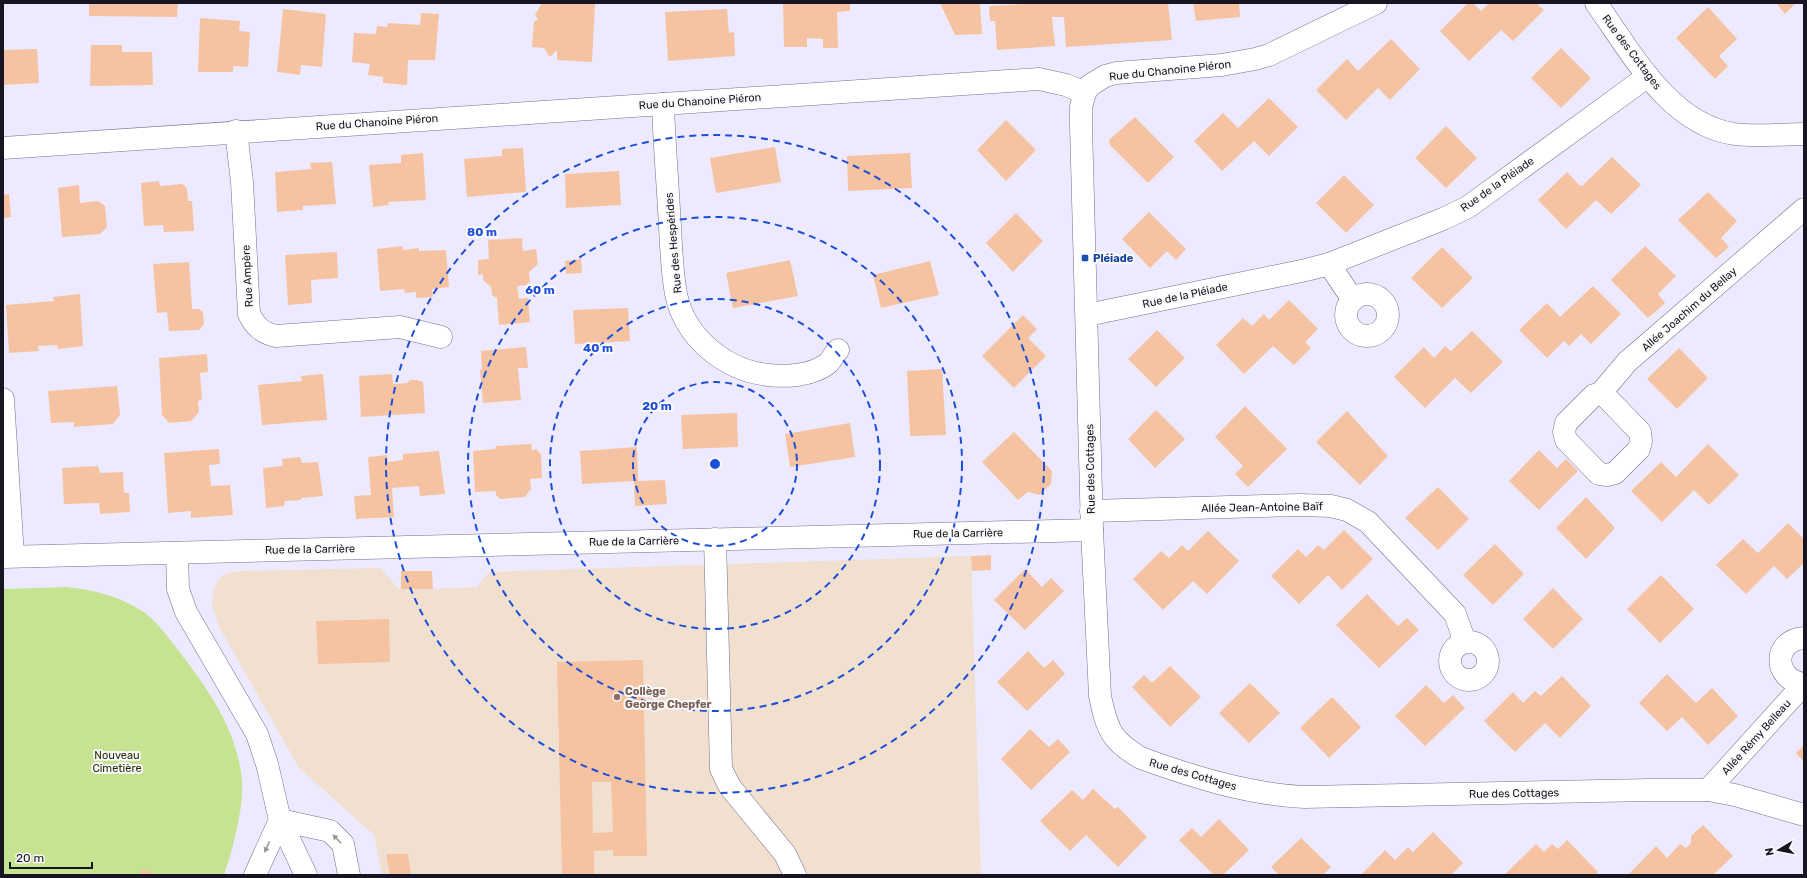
<svg xmlns="http://www.w3.org/2000/svg" width="1807" height="878" font-family="Rubik,sans-serif">
  <rect width="100%" height="100%" fill="#edeaff"/>
  <path fill="#f1e0cf" d="M971 556 981 875H382L374 835 299 768 218 625 212 606 214 588 218 581 222 576 228 573 239 571 380 568 399 589H433L477 587 489 572Z"/>
  <path fill="#c6e391" d="M66 587C93 590 116 595 139 609 155 618 167 636 178 650 208 689 237 729 242 780 244 807 233 849 224 875H3V589Z"/>
  <g fill="#f5c3a1" fill-rule="evenodd">
    <path d="M89 3H178L177 17 89 16Z"/>
    <path d="M542 3H595L592 62 557 60V50L551 56H549L544 48 532 47 534 22 538 19 535 15Z"/>
    <path d="M783 3H850V11L837 12 838 48H823V39L807 38V47H784Z"/>
    <path d="M940 3H980L982 34 955 35Z"/>
    <path d="M1043 3H1168L1172 40 1066 47 1064 17H1052L1055 46 997 50 995 21H990L989 6Z"/>
    <path d="M1193 3H1239L1240 17 1196 21Z"/>
    <path d="M1468 3H1473L1481 11 1489 3H1536L1544 10 1513 41 1501 30 1469 61 1440 31Z"/>
    <path d="M1776 3H1796L1785 14Z"/>
    <path d="M1708 7 1737 39 1719 56 1728 66 1715 79 1676 38Z"/>
    <path d="M283 9 326 14 322 67 301 65 300 75 277 72Z"/>
    <path d="M727 9 729 33 734 32 735 56 668 61 665 12Z"/>
    <path d="M421 13 439 14 435 60H408L407 85 383 83V77L368 75 370 64 352 62 354 33 376 34 377 26 387 27 388 23 420 25Z"/>
    <path d="M200 18 240 21 239 31 250 32 248 67 233 66V72H198Z"/>
    <path d="M1391 39 1420 69 1390 100 1378 88 1346 120 1316 90 1347 59 1358 71Z"/>
    <path d="M91 45H122V52H152L153 85 90 86Z"/>
    <path d="M1561 48 1591 78 1561 108 1531 78Z"/>
    <path d="M37 49 39 83 3 85V50Z"/>
    <path d="M1269 98 1298 127 1269 156 1254 141 1222 171 1194 141 1223 113 1238 128Z"/>
    <path d="M1135 117 1174 157 1148 183 1110 145 1109 140Z"/>
    <path d="M1006 120 1036 150 1006 181 977 150Z"/>
    <path d="M1446 126 1477 158 1446 188 1415 158Z"/>
    <path d="M775 147 781 182 716 193 710 158Z"/>
    <path d="M523 148 526 192 467 197 464 159 502 156V149Z"/>
    <path d="M423 153 426 200 388 202 389 205 373 207 369 165 401 163V155Z"/>
    <path d="M910 153 912 188 848 191 847 156Z"/>
    <path d="M1612 157 1641 185 1611 214 1596 200 1566 229 1538 200 1567 172 1580 186 1581 185 1582 186Z"/>
    <path d="M332 162 336 204 303 206V210L277 212 275 172 311 169 310 163Z"/>
    <path d="M619 171 621 205 566 208 565 174Z"/>
    <path d="M1344 175 1374 205 1346 233 1316 203Z"/>
    <path d="M159 181 160 186 182 184 187 188 188 201H192L194 231 164 232 163 225 144 226 141 183Z"/>
    <path d="M79 185 80 203 98 201 105 206 107 227 100 234 62 237 58 188Z"/>
    <path d="M1708 192 1737 221 1721 238 1729 247 1716 258 1678 220Z"/>
    <path d="M9 194 11 217 3 218V195Z"/>
    <path d="M1149 212 1186 249 1176 260 1167 251 1150 268 1122 239Z"/>
    <path d="M1016 213 1043 241 1013 272 986 243Z"/>
    <path d="M522 238 523 251 536 249 538 264 529 272 530 281 527 285 517 286 519 299 528 298 530 322 499 325 497 298 492 295 491 287 483 280V274L478 275V260L489 259 488 240Z"/>
    <path d="M402 246 403 250 419 248V251L446 250 449 287 432 289 433 297 416 298V292L405 293 404 289 380 291 377 249Z"/>
    <path d="M1645 246 1676 276 1658 294 1665 303 1648 318 1611 280Z"/>
    <path d="M1442 247 1473 278 1442 308 1411 278Z"/>
    <path d="M337 252 338 278 311 280 312 303 288 305 285 255Z"/>
    <path d="M581 259 582 273 566 274 565 261Z"/>
    <path d="M790 260 798 296 733 308 726 273Z"/>
    <path d="M930 261 939 295 881 308 873 275Z"/>
    <path d="M189 262 192 309H199L203 312 204 324 199 330 169 331 167 312 157 313 153 264Z"/>
    <path d="M1593 286 1621 314 1591 344 1581 334 1569 346 1564 341 1547 358 1519 330 1547 303 1560 317Z"/>
    <path d="M80 294 83 346 58 349 57 345 38 346 39 351 9 353 6 305 54 301 53 297Z"/>
    <path d="M1289 300 1318 329 1305 342 1311 348 1294 365 1273 346 1244 374 1216 345 1243 318 1252 326 1264 314 1269 320Z"/>
    <path d="M628 308 630 341 575 344 573 310Z"/>
    <path d="M1023 315 1037 329 1028 338 1046 356 1014 388 982 356Z"/>
    <path d="M1157 330 1185 358 1156 387 1128 359Z"/>
    <path d="M1472 331 1503 362 1471 393 1455 378 1425 408 1394 377 1424 347 1434 358 1445 346 1451 351Z"/>
    <path d="M526 347 528 368H518L521 400 483 403 480 370 482 369 481 351Z"/>
    <path d="M1679 348 1708 378 1677 409 1647 379Z"/>
    <path d="M207 354 208 372 200 373 202 400 198 401 199 412 191 421 169 423 162 415 159 358Z"/>
    <path d="M942 369 946 435 910 436 907 371Z"/>
    <path d="M323 374 327 420 262 425 258 385 302 381 301 376Z"/>
    <path d="M392 374 393 384 407 383 410 380H418L423 382 425 413 361 417 359 376Z"/>
    <path d="M117 386 120 415 113 424 74 427V422L51 423 48 391Z"/>
    <path d="M1245 406 1287 449 1248 487 1235 474 1243 466 1215 437Z"/>
    <path d="M1156 410 1185 439 1155 468 1128 439Z"/>
    <path d="M1347 411 1388 456 1360 485 1316 442Z"/>
    <path d="M737 413 738 447 683 449 681 415Z"/>
    <path d="M850 423 855 457 790 467 785 434Z"/>
    <path d="M1014 432 1052 471 1051 484 1039 495 1028 492 1018 500 982 462Z"/>
    <path d="M531 444 532 450 536 449 541 454 542 478 530 479 531 489 525 497 500 499 496 495V491L475 492 473 451 495 449 496 446Z"/>
    <path d="M1708 444 1739 475 1709 505 1694 490 1662 522 1631 491 1661 462 1676 477Z"/>
    <path d="M637 447 638 481 665 480 667 504 635 506 634 481 582 484 580 451Z"/>
    <path d="M219 449 220 464 209 465 211 486 230 485 233 515 191 518V511L168 513 164 453Z"/>
    <path d="M1539 450 1557 468 1566 459 1578 471 1539 510 1509 481Z"/>
    <path d="M439 451 445 494 420 496 419 486 392 488 394 517 356 519 354 496 371 495 368 457 387 455 388 462 403 460V454Z"/>
    <path d="M300 457 302 463 318 462 323 496 301 498V500L285 501 284 506 266 508 263 468 283 466 282 459Z"/>
    <path d="M98 466 100 473 123 472 124 493H129L130 512 100 514 99 503 64 504 62 468Z"/>
    <path d="M1438 487 1469 519 1438 550 1405 518Z"/>
    <path d="M1586 497 1615 528 1586 559 1556 528Z"/>
    <path d="M1788 523 1804 539V563L1787 579 1774 566 1746 594 1716 565 1743 539 1758 553Z"/>
    <path d="M1344 530 1373 559 1342 590 1328 575 1299 604 1271 576 1298 549 1306 557 1318 545 1324 550Z"/>
    <path d="M1208 531 1239 561 1207 594 1193 581 1163 610 1133 579 1161 551 1169 558 1182 545 1188 551Z"/>
    <path d="M1495 544 1524 574 1493 605 1463 575Z"/>
    <path d="M991 555V570L972 571 971 556Z"/>
    <path d="M1025 569 1042 587 1051 578 1064 591 1025 630 994 600Z"/>
    <path d="M401 571H432L433 589H401Z"/>
    <path d="M1661 575 1694 609 1660 643 1627 609Z"/>
    <path d="M1553 588 1583 619 1553 649 1523 619Z"/>
    <path d="M1367 594 1398 626 1407 618 1419 630 1379 668 1336 625Z"/>
    <path d="M389 619 390 662 318 664 316 621Z"/>
    <path d="M1028 651 1044 668 1053 660 1065 674 1027 711 997 682Z"/>
    <path d="M643 660 647 856H613V850L594 851V875H562L557 662ZM592 782H611L613 832 593 833Z"/>
    <path d="M1170 666 1201 697 1170 727 1132 687 1144 675 1152 683Z"/>
    <path d="M1667 674 1696 703 1712 688 1738 716 1708 745 1682 717 1667 731 1639 703Z"/>
    <path d="M1562 676 1591 706 1560 738 1545 723 1515 752 1484 721 1513 692 1523 703 1535 691 1541 696Z"/>
    <path d="M1250 683 1280 713 1249 743 1219 713Z"/>
    <path d="M1426 685 1444 703 1453 695 1465 708 1425 746 1395 716Z"/>
    <path d="M1332 697 1361 727 1329 758 1300 728Z"/>
    <path d="M1030 729 1049 747 1058 739 1070 752 1031 790 1001 759Z"/>
    <path d="M1804 745V762L1796 753Z"/>
    <path d="M1093 789 1115 809 1118 807 1147 837 1118 867 1086 835 1070 851 1040 821 1072 790 1083 800Z"/>
    <path d="M1219 819 1249 850 1223 875H1214L1179 840 1192 828 1201 837Z"/>
    <path d="M1703 825 1733 856 1713 875H1628L1656 846 1667 858 1680 844 1686 848 1691 843V836Z"/>
    <path d="M1433 832 1463 863 1451 875H1361L1385 850 1395 860 1408 847 1413 852Z"/>
    <path d="M1301 838 1331 867 1323 875H1279L1271 867Z"/>
    <path d="M1567 840 1598 872 1595 875H1504L1536 844 1544 852 1552 844 1558 849Z"/>
    <path d="M386 854H408L411 875H390Z"/>
    <path d="M142 869 158 875H140Z"/>
  </g>
  <g fill="none" stroke-linecap="round" stroke-linejoin="round">
    <defs>
      <g id="minor">
        <path d="M1376 3 1269 55 1255 59 1222 65 1116 73 1105 76 1089 86 1085 93 1081 107V125L1092 530 1100 696C1107 729 1111 741 1141 758 1193 777 1248 794 1304 797L1650 790H1708L1735 795 1804 815"/>
        <path d="M1596 3C1631 52 1669 124 1734 134 1756 137 1781 134 1804 134"/>
        <path d="M663 104C664 139 667 174 669 210 671 238 671 267 676 294 685 338 725 370 768 375 786 377 811 376 827 364 831 361 834 354 838 350"/>
        <path d="M236 131 242 182 249 314C255 326 262 333 276 336L400 327 441 337"/>
        <path d="M3 148 1039 79 1066 85 1085 93"/>
        <path d="M1329 264 1353 300"/>
        <circle cx="1367" cy="315" r="21"/>
        <path d="M1087 315 1306 270 1329 264 1443 219 1468 207 1648 76"/>
        <path d="M1600 394 1627 362 1804 209"/>
        <path d="M1600 394 1606 397 1640 432 1641 441 1639 449 1615 473 1607 475 1599 474 1566 440 1564 432 1566 423 1594 395Z"/>
        <path d="M3 399 13 556"/>
        <path d="M1091 511 1300 505 1331 506 1347 510 1368 522 1455 614 1465 642"/>
        <path d="M715 539 721 769 730 787 785 854 795 875"/>
        <path d="M177 553 178 589 186 612 257 734 267 764 280 820 306 875"/>
        <path d="M3 557 1092 530"/>
        <path d="M1804 638C1773 640 1772 679 1804 684"/>
        <circle cx="1469" cy="661" r="19"/>
        <path d="M1708 790 1804 684"/>
        <path d="M280 820 330 831 343 844 349 875"/>
        <path d="M255 875 280 820"/>
      </g>
    </defs>
    <use href="#minor" stroke="#736f8c" stroke-width="23"/>
    <use href="#minor" stroke="#fff" stroke-width="22"/>
  </g>
  <defs><path id="oneway-solid" d="M-6-.8H1V-3.2L6.5 0L1 3.2V.8H-6Z"/></defs>
  <g fill="#97969b">
    <use href="#oneway-solid" transform="translate(337 839) rotate(-135)"/>
    <use href="#oneway-solid" transform="translate(267 847) rotate(114)"/>
  </g>
  <g fill="none" stroke="#1d4ed8" stroke-width="2" stroke-dasharray="7 5">
    <circle cx="715" cy="464" r="82"/>
    <circle cx="715" cy="464" r="165"/>
    <circle cx="715" cy="464" r="247"/>
    <circle cx="715" cy="464" r="329"/>
  </g>
  <rect fill="#1a4fb4" stroke="#fafafa" stroke-width="1.5" x="1081" y="254" width="8" height="8" rx="2"/>
  <circle fill="#8d6e63" stroke="#fafafa" stroke-width="1.5" cx="617" cy="697" r="4"/>
  <g text-anchor="middle" stroke-width="4" stroke-linejoin="round" paint-order="stroke">
    <g font-size="11" fill="#171521" stroke="#fafafa">
      <text transform="translate(1632 52) rotate(53)" y="4">Rue des Cottages</text>
      <text transform="translate(1170 70) rotate(-6)" y="4">Rue du Chanoine Piéron</text>
      <text transform="translate(700 101) rotate(-4)" y="4">Rue du Chanoine Piéron</text>
      <text transform="translate(377 122) rotate(-4)" y="4">Rue du Chanoine Piéron</text>
      <text transform="translate(1497 184) rotate(-35)" y="4">Rue de la Pléiade</text>
      <text transform="translate(673 243) rotate(-95)" y="4">Rue des Hespérides</text>
      <text transform="translate(247 276) rotate(-93)" y="4">Rue Ampère</text>
      <text transform="translate(1185 295) rotate(-12)" y="4">Rue de la Pléiade</text>
      <text transform="translate(1689 309) rotate(-41)" y="4">Allée Joachim du Bellay</text>
      <text transform="translate(1090 469) rotate(-91)" y="4">Rue des Cottages</text>
      <text transform="translate(1262 507) rotate(-1)" y="4">Allée Jean-Antoine Baïf</text>
      <text transform="translate(958 533) rotate(-1)" y="4">Rue de la Carrière</text>
      <text transform="translate(634 541) rotate(-1)" y="4">Rue de la Carrière</text>
      <text transform="translate(310 549) rotate(-1)" y="4">Rue de la Carrière</text>
      <text transform="translate(1756 737) rotate(-48)" y="4">Allée Rémy Belleau</text>
      <text transform="translate(1193 774) rotate(16)" y="4">Rue des Cottages</text>
      <text transform="translate(1514 793) rotate(-1)" y="4">Rue des Cottages</text>
    </g>
    <g font-size="11" font-weight="bold" fill="#164399" stroke="#fafafa" text-anchor="start">
      <text x="1093" y="262">Pléiade</text>
    </g>
    <g font-size="11" font-weight="bold" fill="#785e54" stroke="#fafafa" text-anchor="start">
      <text x="625" y="695">Collège<tspan x="625" dy="13">George Chepfer</tspan></text>
    </g>
    <g font-size="11" fill="#232f08" stroke="#fafafa">
      <text x="117" y="759">Nouveau<tspan x="117" dy="13">Cimetière</tspan></text>
    </g>
  </g>
  <circle cx="715" cy="464" r="6" fill="#1d4ed8" stroke="#fafafa" stroke-width="2"/>
  <g font-size="12" text-anchor="middle" font-weight="bold" fill="#1d4ed8" stroke="#fafafa" stroke-width="4" stroke-linejoin="round" paint-order="stroke">
    <text x="482" y="236">80 m</text>
    <text x="540" y="294">60 m</text>
    <text x="598" y="352">40 m</text>
    <text x="657" y="410">20 m</text>
  </g>
  <rect width="1807" height="878" fill="none" stroke="#171521" stroke-width="8"/>
  <g transform="translate(1779 850) rotate(260)" stroke="#fafafa" stroke-width="3" paint-order="stroke">
  <path d="M0-3L7 15L0 10L-7 15Z" fill="#171521"/>
  <text y="-6" font-size="11" font-weight="bold" text-anchor="middle" fill="#171521">N</text>
  </g>
  <path d="M10 862v6h82v-6" fill="none" stroke="#171521" stroke-width="2"/>
  <text x="16" y="862" font-size="12" fill="#171521" stroke="#fafafa" stroke-width="3" paint-order="stroke">20 m</text>
</svg>
